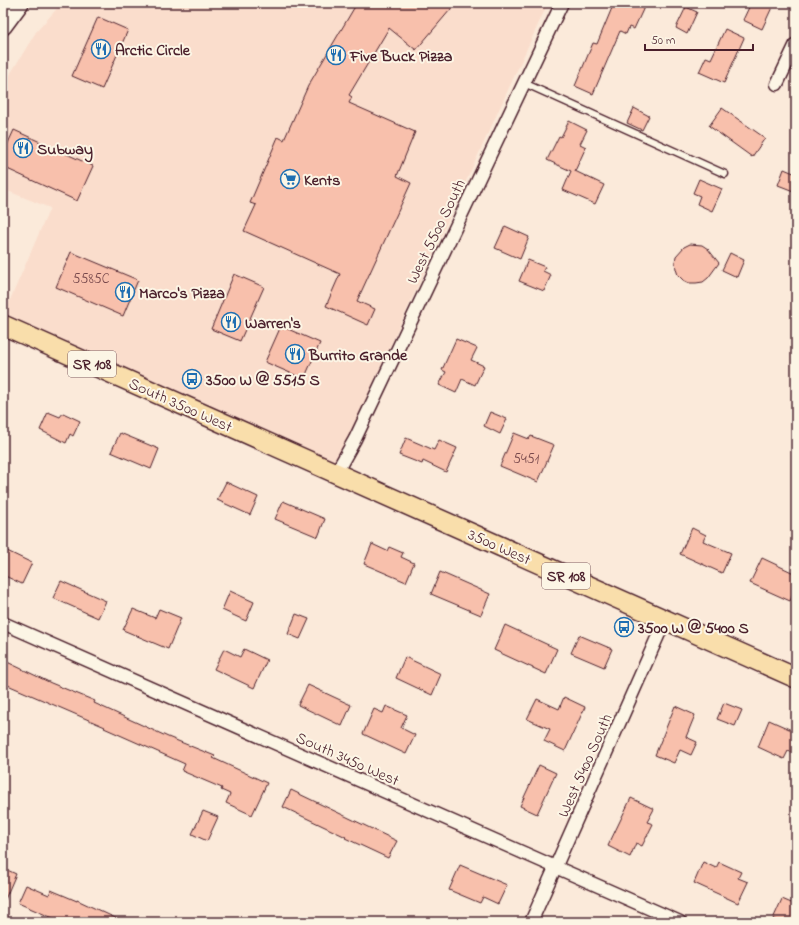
<svg xmlns="http://www.w3.org/2000/svg" width="799" height="925" font-family="'Indie Flower',sans-serif">
  <rect width="100%" height="100%" fill="#fbeada"/>
  <filter id="ink" filterUnits="userSpaceOnUse"><feTurbulence type="fractalNoise" baseFrequency=".025" numOctaves="2"/><feDisplacementMap in="SourceGraphic" scale="8" xChannelSelector="R" yChannelSelector="G"/><feConvolveMatrix kernelMatrix="1 2 1 2 8 2 1 2 1" color-interpolation-filters="sRGB"/></filter>
  <g filter="url(#ink)">
    <path fill="#faddcc" d="M62 3H548L336 464 4 314 50 208 3 189V86L36 32Z"/>
    <g fill="#f8c0ac" stroke="#4a1f2b">
      <path d="M357 3H456L416 50 389 28 349 95 352 97 349 103 415 132 397 176 411 183 357 301 375 309 368 325 326 306 340 274 244 231 256 205 250 203 278 137 284 140 308 86Z"/>
      <path d="M614 3H646L634 29 629 27 626 34 620 31 593 94 575 86 593 43 597 44Z"/>
      <path d="M751 3H774L762 29 743 20Z"/>
      <path d="M686 7 697 12 687 34 676 28Z"/>
      <path d="M98 17 128 30 102 89 72 76Z"/>
      <path d="M725 29 744 38 724 83 699 72 706 57 711 59Z"/>
      <path d="M634 108 649 116 642 130 627 123Z"/>
      <path d="M722 108 765 138 752 157 709 126Z"/>
      <path d="M569 121 587 130 580 144 586 147 575 171 604 185 595 204 563 190 571 171 547 160 559 136 561 137Z"/>
      <path d="M14 130 93 166 77 201 3 167V154Z"/>
      <path d="M784 169 796 174V192L778 185Z"/>
      <path d="M699 179 722 189 712 211 697 204 700 196 693 193Z"/>
      <path d="M505 226 529 237 520 259 495 248Z"/>
      <path d="M690 244 702 245 708 249 719 263 708 278 703 282 696 283H689L683 280 678 275 676 269 675 262 676 256 684 247Z"/>
      <path d="M71 252 138 280 123 316 56 287Z"/>
      <path d="M730 253 744 260 737 277 722 270Z"/>
      <path d="M528 260 545 267 543 271 551 275 544 291 519 281Z"/>
      <path d="M234 274 264 287 240 341 211 329Z"/>
      <path d="M281 326 320 343 304 379 265 362Z"/>
      <path d="M456 339 477 348 471 360 484 366 475 385 462 379 456 393 439 385 446 372 442 370Z"/>
      <path d="M48 412 60 417 63 413 80 421 73 436 70 434 66 443 40 430Z"/>
      <path d="M490 412 507 419 500 434 484 426Z"/>
      <path d="M120 433 159 449 151 469 111 452Z"/>
      <path d="M514 433 529 439 531 436 554 445 538 482 500 466Z"/>
      <path d="M406 438 434 450 439 440 457 448 446 472 423 461 422 464 399 455Z"/>
      <path d="M226 482 258 497 250 515 217 500Z"/>
      <path d="M283 501 325 519 318 537 275 519Z"/>
      <path d="M692 528 706 535 703 541 731 553 722 573 680 554Z"/>
      <path d="M372 544 387 551 389 547 403 553 401 557 414 563 406 582 364 564Z"/>
      <path d="M3 549 32 563 22 584 3 575Z"/>
      <path d="M762 558 796 574V587L790 601 750 583Z"/>
      <path d="M440 572 490 594 481 615 431 594Z"/>
      <path d="M61 581 106 601 98 618 53 598Z"/>
      <path d="M230 591 254 602 246 621 222 610Z"/>
      <path d="M133 609 155 618 159 609 181 618 168 649 123 630Z"/>
      <path d="M296 614 309 619 300 639 288 634Z"/>
      <path d="M505 625 557 649 546 674 494 650Z"/>
      <path d="M579 635 612 649 604 667 571 653Z"/>
      <path d="M224 649 240 657 244 649 267 660 254 688 214 669Z"/>
      <path d="M405 657 441 674 432 695 396 678Z"/>
      <path d="M3 660 51 683 95 701 94 703 168 737 215 756 213 758 267 783 252 815 226 803 230 794 221 790 222 788 182 771 185 764 104 728 105 727 3 683Z"/>
      <path d="M308 685 351 705 342 726 298 705Z"/>
      <path d="M564 697 585 707 565 751 544 741 550 729 527 719 537 699 559 709Z"/>
      <path d="M724 703 742 710 735 726 717 719Z"/>
      <path d="M386 706 407 715 401 728 415 735 406 754 363 734 374 709 383 713Z"/>
      <path d="M675 706 695 715 686 737 697 742 691 755 680 750 674 763 655 755Z"/>
      <path d="M769 720 796 732V754L788 751 784 759 758 747Z"/>
      <path d="M539 765 556 773 537 814 520 806Z"/>
      <path d="M291 790 397 841 388 858 345 838 346 837 283 807Z"/>
      <path d="M631 798 654 809 647 822 653 824 642 846 636 843 630 857 608 846Z"/>
      <path d="M203 811 218 817 207 841 192 834Z"/>
      <path d="M703 862 716 868 719 862 741 872 738 878 748 882 738 903 694 883Z"/>
      <path d="M460 865 507 885 498 904 483 897 480 903 449 890Z"/>
      <path d="M3 868 16 874 3 904Z"/>
      <path d="M26 885 49 895 51 890 77 901V900L124 922H62L18 903Z"/>
      <path d="M782 899 796 905V922H781L773 919Z"/>
    </g>
    <g fill="none" stroke-linecap="round" stroke-linejoin="round">
      <defs>
        <path id="service" d="M524 83 725 174"/>
        <g id="minor">
          <path d="M777 84 796 44"/>
          <path d="M336 473 355 439 562 3"/>
          <path d="M3 623 680 922"/>
          <path d="M531 922 665 620"/>
        </g>
        <path id="secondary" d="M3 26 20 3"/>
        <path id="primary" d="M3 325 796 678"/>
      </defs>
      <use href="#service" stroke="#4a1f2b" stroke-width="9"/>
      <use href="#minor" stroke="#4a1f2b" stroke-width="15"/>
      <use href="#secondary" stroke="#4a1f2b" stroke-width="20"/>
      <use href="#primary" stroke="#4a1f2b" stroke-width="22"/>
      <use href="#service" stroke="#fcf5e5" stroke-width="6"/>
      <use href="#minor" stroke="#fcf5e5" stroke-width="12"/>
      <use href="#secondary" stroke="#fcf5e5" stroke-width="17"/>
      <use href="#primary" stroke="#f9deab" stroke-width="19"/>
    </g>
  </g>
  <defs>
    <symbol id="restaurant-ring" viewBox="-11 -11 22 22"><circle r="9.5" fill="#fcf5e5" stroke="#1f6fb2" stroke-width="1.5"/><path d="M-5-6h1v4h1v-4h1v4h1v-4h1v5L-1.5 .5V6h-2V.5L-5-1ZM5-6V6H3V1.5H1.5Q1.5-4 5-6Z" fill="#1f6fb2"/></symbol>
    <symbol id="supermarket-ring" viewBox="-11 -11 22 22"><circle r="9.5" fill="#fcf5e5" stroke="#1f6fb2" stroke-width="1.5"/><path d="M-6-5.5h2.5l.6 2H6L4.5 2H-2.5L-4.4-4H-6ZM-1.5 3.2a1.3 1.3 0 1 0 .1 0ZM3 3.2a1.3 1.3 0 1 0 .1 0Z" fill="#1f6fb2"/></symbol>
    <symbol id="bus-ring" viewBox="-11 -11 22 22"><circle r="9.5" fill="#fcf5e5" stroke="#1f6fb2" stroke-width="1.5"/><path d="M-5-6H5V4H4V6H2V4H-2V6H-4V4H-5ZM-3.5-4V0h7V-4ZM-3.5 1.2v1.5H-2V1.2ZM2 1.2v1.5H3.5V1.2Z" fill="#1f6fb2"/></symbol>
  </defs>
  <g fill-rule="evenodd">
    <use href="#restaurant-ring" x="90" y="38" width="22" height="22"/>
    <use href="#restaurant-ring" x="325" y="44" width="22" height="22"/>
    <use href="#restaurant-ring" x="12" y="137" width="22" height="22"/>
    <use href="#supermarket-ring" x="279" y="168" width="22" height="22"/>
    <use href="#restaurant-ring" x="114" y="281" width="22" height="22"/>
    <use href="#restaurant-ring" x="220" y="311" width="22" height="22"/>
    <use href="#restaurant-ring" x="284" y="343" width="22" height="22"/>
    <use href="#bus-ring" x="181" y="368" width="22" height="22"/>
    <use href="#bus-ring" x="613" y="616" width="22" height="22"/>
  </g>
  <g text-anchor="middle" stroke-width="4" stroke-linejoin="round" paint-order="stroke">
    <g font-size="14" fill="#76474b">
      <text x="91" y="283">5585C</text>
      <text x="526" y="463">5451</text>
    </g>
    <g fill="#fcf5e5" stroke="#7f5f63" stroke-width="1">
      <rect x="68" y="351" width="48" height="26" rx="3"/>
      <rect x="542" y="563" width="48" height="26" rx="3"/>
    </g>
    <g font-size="15" font-weight="bold" fill="#4a1f2b">
      <text x="92" y="369">SR 108</text>
      <text x="566" y="581">SR 108</text>
    </g>
    <g font-size="16" font-weight="bold" fill="#4a1f2b" stroke="#fcf5e5" text-anchor="start">
      <text x="115" y="55">Arctic Circle</text>
      <text x="350" y="61">Five Buck Pizza</text>
      <text x="37" y="154">Subway</text>
      <text x="304" y="185">Kents</text>
      <text x="139" y="298">Marco's Pizza</text>
      <text x="245" y="328">Warren's</text>
      <text x="309" y="360">Burrito Grande</text>
      <text x="206" y="385">3500 W @ 5515 S</text>
      <text x="638" y="633">3500 W @ 5400 S</text>
    </g>
    <g font-size="16" fill="#4a1f2b" stroke="#fcf5e5">
      <text transform="translate(435 231) rotate(-64)" y="6">West 5500 South</text>
      <text transform="translate(181 404) rotate(24)" y="6">South 3500 West</text>
      <text transform="translate(500 546) rotate(24)" y="6">3500 West</text>
      <text transform="translate(348 758) rotate(24)" y="6">South 3450 West</text>
      <text transform="translate(584 765) rotate(-66)" y="6">West 5400 South</text>
    </g>
  </g>
  <rect width="799" height="925" fill="none" stroke="#fcf5e5" stroke-width="16"/>
  <rect x="8" y="8" width="783" height="909" fill="none" stroke="#4a1f2b" stroke-width="1.5" filter="url(#ink)"/>
  <path d="M645 44v6h108v-6" fill="none" stroke="#4a1f2b" stroke-width="2"/>
  <text x="651" y="44" font-size="12" fill="#4a1f2b" stroke="#fcf5e5" stroke-width="3" paint-order="stroke">50 m</text>
</svg>
